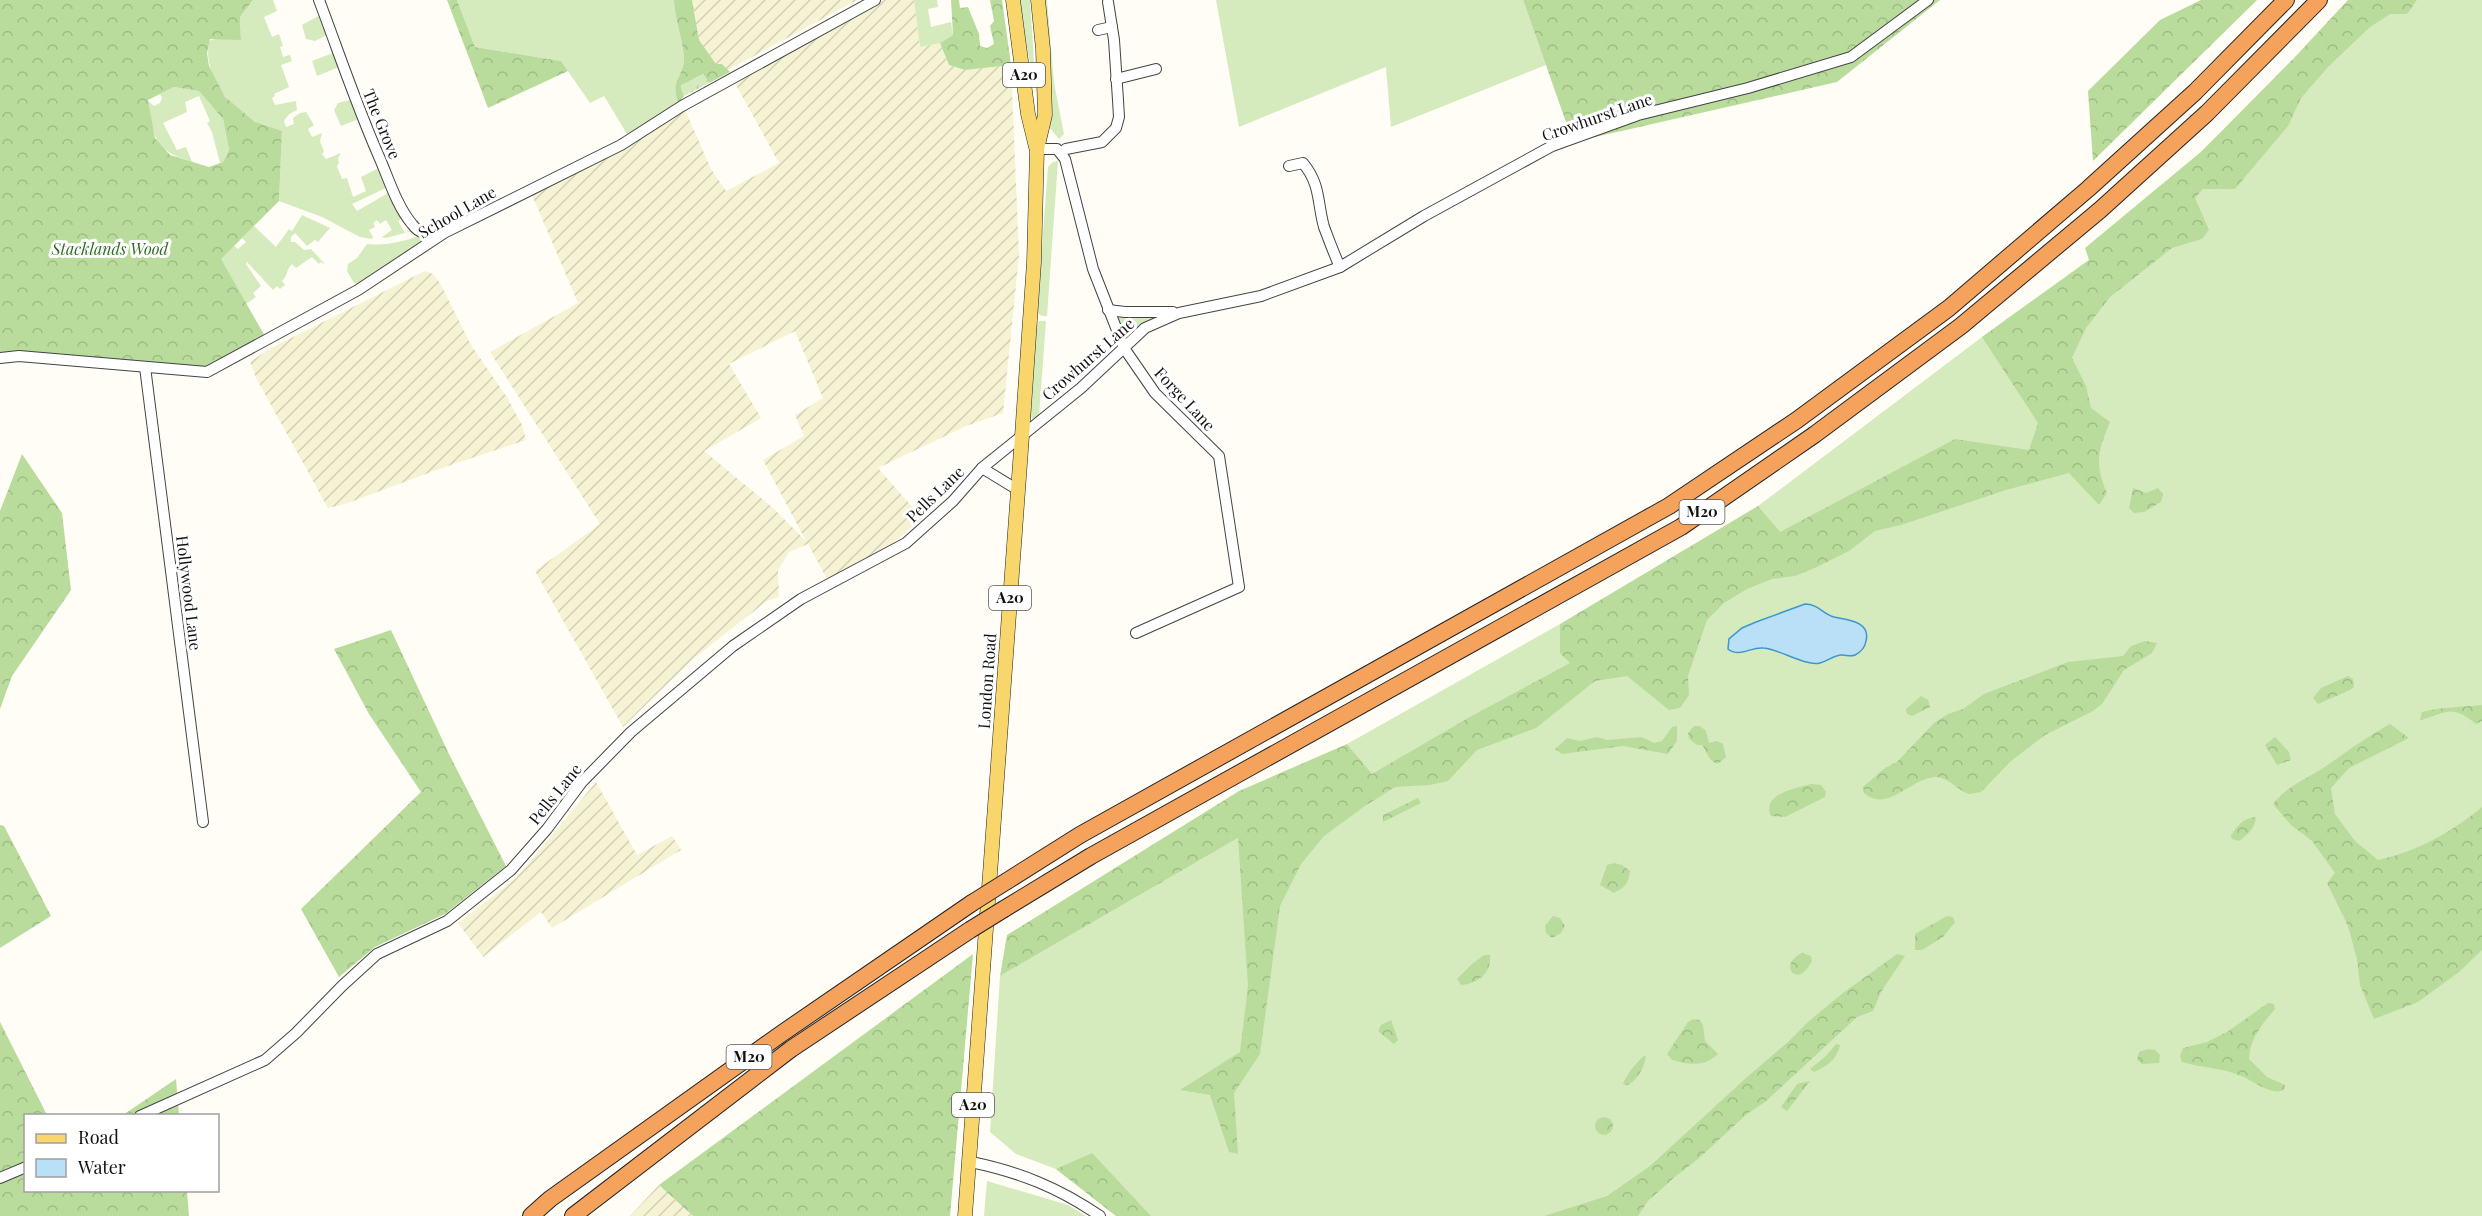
<svg xmlns="http://www.w3.org/2000/svg" width="2482" height="1216" font-family="'Playfair Display',serif">
  <defs>
    <pattern id="farmland-furrows" width="10" height="10" patternUnits="userSpaceOnUse" patternTransform="scale(1.5)"><rect width="10" height="10" fill="#f6f3d4"/><path d="M-1 1l2-2M0 10L10 0M9 11l2-2" fill="none" stroke="#d2cfb5"/></pattern>
    <pattern id="forest-crowns" width="20" height="18" patternUnits="userSpaceOnUse" patternTransform="scale(1.5)"><rect width="20" height="18" fill="#b9dc9c"/><path d="M2 6a3 3 0 1 1 6 0M12 15a3 3 0 1 1 6 0" fill="none" stroke="#9ebc85"/></pattern>
    <pattern id="wetland-marsh" width="20" height="14" patternUnits="userSpaceOnUse" patternTransform="scale(1.5)"><rect width="20" height="14" fill="#d5ebbd"/><path d="M1 5h8M5 5V1M11 12h8M15 12V8" fill="none" stroke="#b6c8a1"/></pattern>
  </defs>
  <rect width="100%" height="100%" fill="#fffdf5"/>
  <g fill="url(#farmland-furrows)" fill-rule="evenodd">
    <path d="M692 0H857L728 70 722 64 716 65 699 40Z"/>
    <path d="M884 0H914L920 47 940 43 949 65 965 70 1011 65 1019 255 1003 413 966 426 878 468 922 518 892 544 827 579 808 544 789 552 778 571 779 597 767 601 693 659 623 727 535 571 600 524 490 352 578 303 532 195 685 110 711 169 726 191 779 163 736 85 741 80ZM795 331 823 398 795 415 804 436 763 460 806 541 772 507 704 451 761 418 729 364Z"/>
    <path d="M425 271 433 274 440 283 471 345 508 399 522 425 526 440 442 468 345 504 328 508 256 378 250 362 271 348Z"/>
    <path d="M596 782 637 855 672 836 681 850 552 928 541 912 483 957 458 923 516 878Z"/>
    <path d="M659 1185 693 1216H630Z"/>
  </g>
  <g fill="#d5ebbd">
    <path d="M253 0H273L277 11 264 17 272 37 279 34 283 46 280 47 283 57 290 55 292 61 281 65 289 87 274 94 275 96 272 98 275 105 296 101 297 110 289 114 284 121 286 127 294 124 293 118 300 113 306 112 314 125 308 129 312 137 322 133 320 141 324 152 322 154 326 159 341 153 338 158 339 163 337 166 342 179 347 178 353 197 366 191 361 177 379 168 388 187 352 204 357 211 390 192 403 218 398 221 405 233 410 230 408 226 412 231 386 238 382 237 392 230 386 220 380 224 377 220 373 223 375 227 369 230 373 237 372 239 360 237 322 217 279 201 282 131C274 128 263 126 255 122 227 106 203 74 209 41L215 39H241L240 17Z"/>
    <path d="M457 0H674C674 17 686 51 684 62 680 82 671 78 678 103L627 134 604 96 590 103 561 61 475 47Z"/>
    <path d="M914 0H937L938 7 928 9 931 27 951 22 953 35 940 43 920 47Z"/>
    <path d="M1018 0H1030L1036 94Z"/>
    <path d="M1043 0H1047L1054 83 1064 134 1059 139 1050 128Z"/>
    <path d="M1216 0H1523L1546 65 1391 127 1386 67 1239 127Z"/>
    <path d="M2358 0H2482V1216H1116L1056 1169 1016 1154 990 1132 1000 976 1238 838 1370 772 1347 744 1560 624V653L1687 616 1698 557 1758 506 1982 337 2089 260Z"/>
    <path d="M320 15 327 35 315 41 306 39 302 25Z"/>
    <path d="M333 53 339 67 317 76 312 61Z"/>
    <path d="M174 87 199 91 223 119 229 148 223 162 220 163 212 132 207 123 210 121 199 96 185 102 187 112 163 123 177 150 186 147 192 162C152 149 155 138 147 100L154 106 160 103 162 98 160 94Z"/>
    <path d="M350 100 359 119 341 126 334 110 338 103Z"/>
    <path d="M1058 161 1047 316H1042L1037 313 1048 167 1053 162Z"/>
    <path d="M302 215 330 228 318 242 315 240 307 246 295 233 291 237V242H295L304 250 311 249 326 265 321 262 319 264 312 257 296 268 292 264C286 269 288 276 282 281L285 285 280 289 277 286 273 290 247 262 246 264 261 286 253 293 256 297 246 304 220 259 234 246 238 249 246 242 242 238 254 226 276 247 289 229 292 231Z"/>
    <path d="M418 236 425 239V241L360 285 354 283 347 271 348 264 357 258 367 244C385 246 402 242 418 236Z"/>
    <path d="M1159 315 1127 340 1123 336 1116 316Z"/>
    <path d="M1039 321H1046L1039 416 1033 419 1030 416 1036 328Z"/>
    <path d="M987 1181 1068 1205 1086 1216H984Z"/>
  </g>
  <g fill="url(#forest-crowns)" fill-rule="evenodd">
    <path d="M0 0H253L240 17 241 40 210 39 207 53 209 66 225 97 255 122 282 131 279 201 221 259 266 338 208 367 0 353ZM174 87 199 91 223 119 229 149 223 162 209 167 170 155 155 138 148 100Z"/>
    <path d="M447 0H457L475 47 561 61 568 71 488 108Z"/>
    <path d="M674 0H692L699 40 716 64H722L730 72 709 83 703 74 681 86 684 96 678 103C671 78 680 82 684 62 686 51 674 17 674 0Z"/>
    <path d="M951 0H959L960 8 968 7 979 34 980 46 987 48 994 44 990 26 994 21 990 0H1002L1011 65 965 70 949 65 940 43 953 35Z"/>
    <path d="M1523 0H1940L1837 82 1573 142Z"/>
    <path d="M2201 0H2257L2093 161 2088 91 2160 20Z"/>
    <path d="M2348 0H2417L2407 14H2390L2370 27 2328 67 2301 98 2288 126 2235 189H2203L2195 198 2209 230 2202 239 2172 248 2110 297 2086 328 2072 358 2086 386 2091 408 2110 422C2098 451 2094 463 2107 493L2099 505 2069 473 2006 490 1901 525 1875 531 1849 551 1817 567 1795 576 1772 579 1747 589 1724 603 1707 620 1688 676 1689 695 1680 708 1669 710 1627 676 1595 681 1536 728 1477 750 1448 781 1430 785 1395 787 1365 806 1324 836 1301 864 1280 906 1260 1054 1234 1093 1238 1154 1229 1152 1210 1095 1180 1090 1240 1052 1248 986 1238 838 1000 976 1007 935 1239 791 1347 744 1372 774 1468 718 1570 663 1560 653V624L1758 506 1780 532 1955 439 2029 450 2038 423 1982 337 2089 260 2085 248 2202 151 2294 58Z"/>
    <path d="M22 454 62 513 71 590 12 676 0 709V511Z"/>
    <path d="M2133 488 2146 493 2158 488 2163 494 2161 502 2144 512 2134 513 2129 508Z"/>
    <path d="M391 630 448 752 506 866 445 914 375 947 339 977 301 909 421 792 369 714 334 649Z"/>
    <path d="M2145 641 2157 643 2152 653 2124 670 2102 704 2093 711 2045 735 2011 761 1981 792 1969 794C1957 790 1950 778 1936 777 1912 777 1887 814 1864 793L1863 787 1885 768 1897 762 1934 723 1948 714 1963 709 1984 694 2068 662 2123 656 2131 646Z"/>
    <path d="M2348 676 2353 679 2354 687 2350 690 2318 704 2313 698 2321 688Z"/>
    <path d="M1921 696 1928 700 1930 707 1912 716 1907 714 1906 709Z"/>
    <path d="M2482 705V721L2476 724C2451 703 2447 713 2420 720L2422 712C2443 707 2461 707 2482 705Z"/>
    <path d="M2390 724 2409 738 2349 768 2331 788 2335 814 2355 841 2378 860C2416 852 2452 832 2482 807V950L2459 972 2418 1002 2374 1019 2360 985 2357 959 2348 926 2327 883 2335 873 2312 841 2291 825 2273 804C2288 785 2307 779 2326 766 2348 751 2368 736 2390 724Z"/>
    <path d="M1677 726V741L1668 754 1623 746 1562 754 1555 749 1567 738 1580 741 1597 737 1607 740 1641 737 1654 743 1662 741 1672 727Z"/>
    <path d="M1694 726H1700L1706 731 1709 743 1717 741 1723 744 1726 757 1718 764C1708 761 1708 753 1702 745H1697L1689 739 1688 733Z"/>
    <path d="M2275 737 2289 752 2291 760 2277 765 2265 745Z"/>
    <path d="M1811 784 1821 785 1826 792 1825 797 1785 817 1771 816C1761 794 1796 788 1811 784Z"/>
    <path d="M1418 798 1421 803 1383 822V815Z"/>
    <path d="M2256 817C2255 829 2248 834 2239 841L2232 839 2231 836C2237 825 2244 818 2256 817Z"/>
    <path d="M0 825 4 826 51 916 0 948Z"/>
    <path d="M1614 863 1622 865 1630 871C1629 883 1624 888 1614 893L1600 885 1607 865Z"/>
    <path d="M1553 916 1560 918 1565 926 1561 933 1552 938 1546 933 1545 926Z"/>
    <path d="M1947 916 1953 917 1955 922 1943 937 1922 950H1915V934Z"/>
    <path d="M1802 953 1811 956 1812 961C1797 991 1777 964 1802 953Z"/>
    <path d="M973 954 950 1216H693L659 1185Z"/>
    <path d="M1897 954 1905 956 1881 992 1873 1011 1857 1017 1765 1102 1747 1114 1698 1159 1676 1176 1648 1201 1638 1216H1544L1607 1196 1650 1166 1746 1078 1788 1042 1809 1021 1843 993Z"/>
    <path d="M1484 955H1490C1492 973 1477 984 1461 985L1457 979 1472 964Z"/>
    <path d="M2268 1003 2274 1004 2275 1009C2263 1023 2249 1040 2249 1059L2267 1077 2285 1085 2284 1090C2271 1096 2254 1081 2241 1076 2220 1067 2202 1068 2182 1062L2180 1056 2183 1048 2207 1042 2227 1032Z"/>
    <path d="M1693 1019 1700 1020 1703 1025 1705 1041 1718 1054C1705 1067 1689 1065 1672 1060L1667 1054 1688 1022Z"/>
    <path d="M1391 1020 1398 1040 1394 1044 1378 1031 1381 1025Z"/>
    <path d="M0 1022 47 1115 26 1116V1190L187 1191 189 1216H0Z"/>
    <path d="M1836 1044 1840 1045C1837 1060 1826 1067 1814 1072L1810 1069 1826 1056Z"/>
    <path d="M2148 1049 2155 1050 2160 1055 2159 1063 2142 1064 2137 1060 2139 1052Z"/>
    <path d="M1646 1055C1644 1068 1639 1078 1628 1085L1623 1084C1625 1077 1639 1058 1646 1055Z"/>
    <path d="M176 1079 179 1115H123Z"/>
    <path d="M1810 1081 1787 1111 1781 1107 1797 1084Z"/>
    <circle cx="1604" cy="1126" r="9"/>
    <path d="M1092 1153 1151 1216H1116L1056 1169Z"/>
  </g>
  <path fill="url(#wetland-marsh)" d="M703 74 709 83 684 96 681 85Z"/>
  <path fill="#b9e0f7" stroke="#3f96cf" stroke-width="1.5" d="M1805 604C1818 604 1823 614 1834 617 1847 620 1871 621 1866 641 1865 647 1861 652 1855 655 1850 657 1847 655 1842 655 1834 655 1828 661 1820 663 1806 667 1777 648 1763 648 1750 647 1739 658 1728 649L1729 639 1742 628 1756 622Z"/>
  <g fill="none" stroke-linecap="round" stroke-linejoin="round">
    <defs>
      <g id="minor">
        <path d="M319 0C339 53 357 107 380 159 389 180 397 206 412 224 419 234 430 236 441 233"/>
        <path d="M1098 30 1112 27"/>
        <path d="M1116 79 1156 69"/>
        <path d="M1037 149H1057L1065 159 1093 269 1124 348 1155 393 1219 456 1239 587 1136 633"/>
        <path d="M1061 153 1066 149 1102 142 1116 128 1119 117 1118 100 1114 40 1108 2"/>
        <path d="M1289 166 1303 163C1321 185 1317 202 1324 227 1329 240 1334 254 1340 267"/>
        <path d="M1108 310 1125 312H1173"/>
        <path d="M0 358 19 356 207 372 358 290 444 233 621 145 682 106 875 0"/>
        <path d="M145 367 203 822"/>
        <path d="M982 468 1018 490"/>
        <path d="M140 1116 265 1060 296 1033 342 986 377 954 447 921 511 870 547 829 582 782 631 732 733 646 801 599 906 543 953 501 982 468 1081 388 1145 328 1179 313 1261 296 1340 267 1424 216 1552 146 1638 115 1748 88 1851 57 1928 0"/>
        <path d="M971 1162C1020 1172 1059 1188 1100 1216"/>
        <path d="M0 1178 26 1167"/>
      </g>
      <g id="major">
        <path d="M1013 0 1028 114 1036 147"/>
        <path d="M965 1216 1022 436 1034 262 1037 149 1045 115 1043 49 1038 0"/>
      </g>
      <g id="highway">
        <path d="M1007 881 1080 835 1669 506 1797 420 1949 308 2088 189 2195 92 2286 0"/>
        <path d="M1004 909 1091 856 1681 527 1814 435 1961 326 2100 210 2207 113 2319 0"/>
        <path d="M531 1216 550 1199 781 1034 972 903"/>
        <path d="M573 1216 791 1049 970 930"/>
      </g>
    </defs>
    <use href="#minor" stroke="#444" stroke-width="12"/>
    <use href="#major" stroke="#222" stroke-width="15"/>
    <use href="#highway" stroke="#222" stroke-width="18"/>
    <use href="#minor" stroke="#fff" stroke-width="10"/>
    <use href="#major" stroke="#f9d66b" stroke-width="14"/>
    <use href="#highway" stroke="#f5a25d" stroke-width="16"/>
    <defs>
      <g id="highway-bridge">
        <path d="M972 903 1007 881"/>
        <path d="M970 930 1004 909"/>
      </g>
    </defs>
    <use href="#highway-bridge" stroke="#222" stroke-width="18" stroke-linecap="butt"/>
    <use href="#highway-bridge" stroke="#f5a25d" stroke-width="16"/>
  </g>
  <g text-anchor="middle" stroke-width="6" stroke-linejoin="round" paint-order="stroke">
    <g fill="#fff" stroke="#585858" stroke-width="1.5">
      <rect x="1003" y="63" width="42" height="24" rx="4.5"/>
      <rect x="1679.5" y="500" width="45" height="24" rx="4.5"/>
      <rect x="989" y="586" width="42" height="24" rx="4.5"/>
      <rect x="726.5" y="1045" width="45" height="24" rx="4.5"/>
      <rect x="952" y="1093" width="42" height="24" rx="4.5"/>
    </g>
    <g font-size="15" font-weight="bold" fill="#111">
      <text x="1024" y="80">A20</text>
      <text x="1702" y="517">M20</text>
      <text x="1010" y="603">A20</text>
      <text x="749" y="1062">M20</text>
      <text x="973" y="1110">A20</text>
    </g>
    <g font-size="16" fill="#111" stroke="#fff">
      <text transform="translate(1597 117) rotate(-19)" y="6">Crowhurst Lane</text>
      <text transform="translate(382 124) rotate(68)" y="6">The Grove</text>
      <text transform="translate(457 212) rotate(-30)" y="6">School Lane</text>
      <text transform="translate(1088 359) rotate(-41)" y="6">Crowhurst Lane</text>
      <text transform="translate(1185 399) rotate(47)" y="6">Forge Lane</text>
      <text transform="translate(935 494) rotate(-44)" y="6">Pells Lane</text>
      <text transform="translate(189 593) rotate(83)" y="6">Hollywood Lane</text>
      <text transform="translate(987 681) rotate(-86)" y="6">London Road</text>
      <text transform="translate(555 794) rotate(-51)" y="6">Pells Lane</text>
    </g>
    <g font-size="16" font-style="italic" fill="#2f6b1f" stroke="#fff">
      <text x="110" y="255">Stacklands Wood</text>
    </g>
  </g>
  <rect x="24" y="1114" width="195" height="78" fill="#ffffff" stroke="#a0a0a0" stroke-width="1.5"/>
  <rect x="36" y="1134" width="30" height="9" fill="#f9d66b" stroke="#a0a0a0" stroke-width="1.5"/>
  <text x="78" y="1144" font-size="18" fill="#111111">Road</text>
  <rect x="36" y="1159" width="30" height="18" fill="#b9e0f7" stroke="#a0a0a0" stroke-width="1.5"/>
  <text x="78" y="1174" font-size="18" fill="#111111">Water</text>
</svg>
